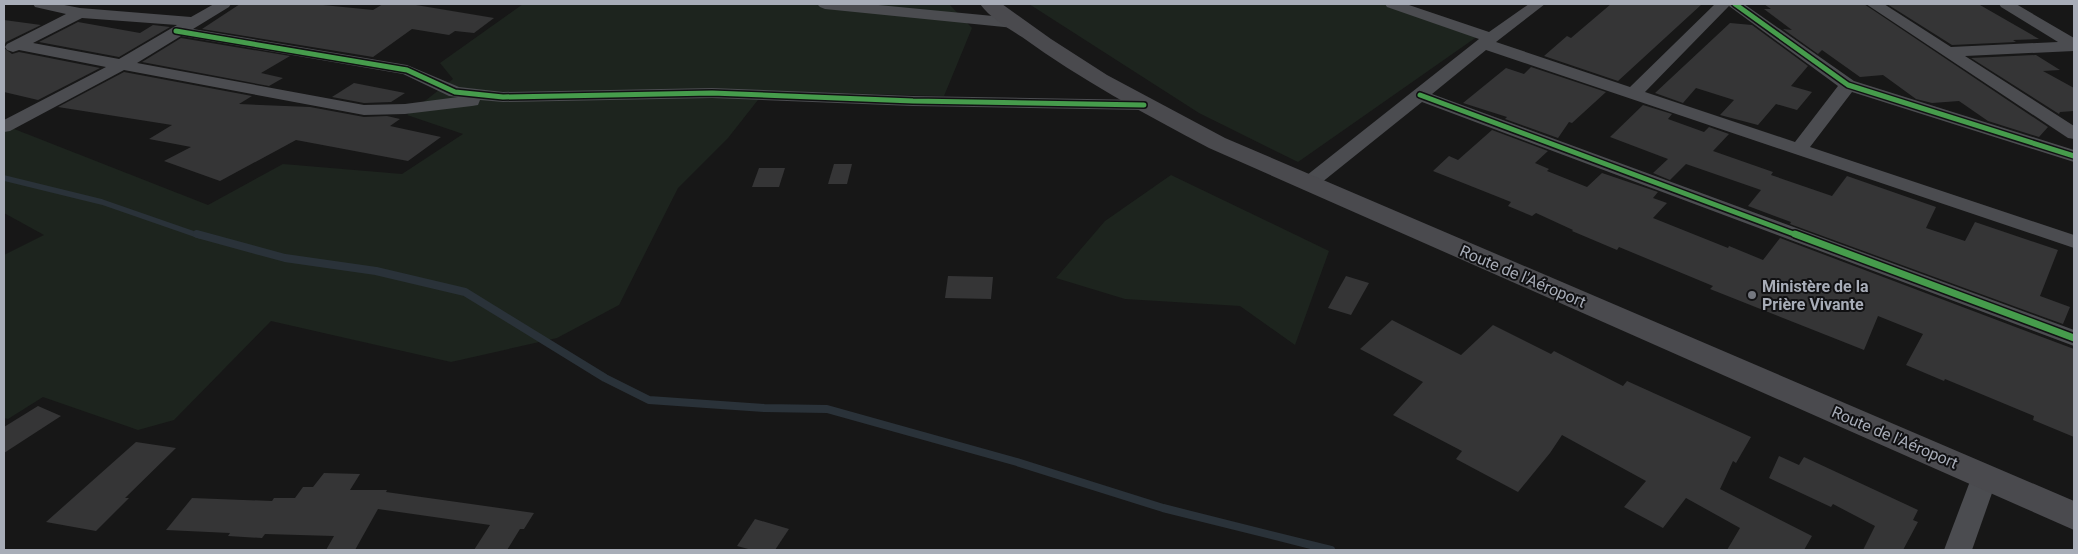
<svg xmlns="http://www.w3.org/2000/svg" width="2078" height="554" font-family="Roboto,sans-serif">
  <rect width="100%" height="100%" fill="#171717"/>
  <g fill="#1d241e">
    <path d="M523 4H949L972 28 944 96 765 91 728 138 678 188 619 305 557 338 451 362 271 321 174 420 138 430 43 397 8 419 4 418V255L44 235 4 213V125L208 205 283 164 402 174 463 134 407 115 453 79 440 63Z"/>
    <path d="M1029 4H1385L1478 36 1298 162 1199 113Z"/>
    <path d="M1171 175 1329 251 1295 345 1240 306 1125 299 1056 278 1105 221Z"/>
  </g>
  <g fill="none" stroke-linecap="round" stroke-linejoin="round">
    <path stroke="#2a3239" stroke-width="5.5" d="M4 178 102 202 200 236"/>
    <path stroke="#2a3239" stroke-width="8" d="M197 234 285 258 376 271 465 292 605 378 649 400 764 408 827 409 1017 462 1163 508 1331 550"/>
  </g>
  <g fill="#353536">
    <path d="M240 4H313L373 10 383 4H410L494 18 474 33 455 31 449 35 412 29 373 57 202 29Z"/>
    <path d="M1611 4H1702L1618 81 1544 56 1567 36 1571 38Z"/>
    <path d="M1764 4H1864L2048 127 2039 137 1988 121 1959 101 1932 103 1916 99 1883 75 1860 77 1822 50 1818 54 1783 29 1792 30 1764 9H1771Z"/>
    <path d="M1887 4 1980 5 2039 39 2013 40 2016 42 1952 45Z"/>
    <path d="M4 20 41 25 6 42 4 46Z"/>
    <path d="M78 22 140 33 153 25 170 27 119 57 39 42Z"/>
    <path d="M1730 23 1752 25 1808 66 1791 86 1812 92 1797 110 1776 104 1758 125 1720 115 1734 100 1696 88 1683 103 1655 93Z"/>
    <path d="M181 38 290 56 261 73 283 78 269 86 142 62Z"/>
    <path d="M4 48 12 54 19 52 100 68 38 100 4 92Z"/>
    <path d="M2036 55 2060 70 2043 71 2074 88V111L2060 112 2059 114 1971 58Z"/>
    <path d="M1531 67 1606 92 1572 123 1569 122 1558 138 1505 119 1507 117 1463 103 1506 68 1524 74Z"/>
    <path d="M124 72 252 96 239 104 310 107 364 117 387 116 400 119 390 126 441 137 408 161 296 140 220 181 164 161 191 147 149 139 172 125 58 107Z"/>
    <path d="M354 83 405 93 391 102 364 103 332 97Z"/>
    <path d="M1643 105 1672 114 1668 119 1704 132 1709 127 1729 134 1713 151 1773 172 1771 175 1832 196 1847 176 1936 207 1926 228 1965 241 1975 222 2058 250 2040 296 2070 307 2063 324 1790 224 1791 222 1748 206 1761 190 1686 164 1670 180 1653 173 1668 159 1610 137Z"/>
    <path d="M1492 130 1548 151 1535 163 1549 169 1547 171 1587 187 1602 173 1658 192 1653 198 1667 203 1653 218 1728 248 1729 246 1763 260 1780 238 2074 349V437L2033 420 2034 416 1945 379 1944 381 1906 365 1923 334 1878 316 1864 350 1710 289 1713 286 1619 247 1617 250 1572 231 1573 230 1536 213 1532 216 1508 206 1511 202 1433 171 1449 156 1458 160Z"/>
    <path d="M834 164H852L847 184H828Z"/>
    <path d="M759 168H785L779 187H752Z"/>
    <path d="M948 276 993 277 991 299 945 298Z"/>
    <path d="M1346 276 1369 283 1351 315 1328 308Z"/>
    <path d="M1392 320 1461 355 1493 325 1551 354 1554 351 1623 386 1627 381 1751 437 1736 463 1733 461 1720 489 1812 536 1804 550H1727L1740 528 1686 498 1663 528 1624 507 1646 481 1562 435 1550 453 1518 492 1456 459 1462 451 1393 415 1423 382 1360 349Z"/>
    <path d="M38 406 61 416 4 453V427Z"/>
    <path d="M136 442 176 448 125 498H129L96 531 46 522Z"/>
    <path d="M1779 456 1799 465 1804 457 1918 510 1913 520 1918 522 1903 550H1863L1875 526 1833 504 1831 507 1769 478Z"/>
    <path d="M324 473 360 474 350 490H387L386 492 534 513 524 529H520L507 550H474L490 525 378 509 355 550H326L334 536 265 534 262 538 228 536 230 533 166 530 192 498 272 501 274 498H295L303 487H313Z"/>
    <path d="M755 519 789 529 775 550H752L737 546Z"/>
  </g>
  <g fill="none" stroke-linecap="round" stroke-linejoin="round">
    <g fill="#4b4c50" fill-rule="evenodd">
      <path d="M33 4H59L80 8 191 17 214 4H231L229 7 193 29 407 65 459 87 503 92 712 88 913 96 1144 100 1150 101 1153 105 1150 109 1144 110 913 106 712 98 503 102 480 100 478 105 472 106 405 114 364 115 124 70 10 131 4 132V120L106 67 19 50 13 52 7 50 5 47 7 44 66 14 35 7ZM82 18 177 25 119 59 33 43ZM181 36 403 74 449 96 458 97 405 104 364 105 137 63Z"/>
      <path d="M817 4H868L1014 18 1019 20 1022 23 1019 26 1014 28 825 9 820 7Z"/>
      <path d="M1385 4H1406L1489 32 1529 4H1545L1496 42 1630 87 1715 4H1744L1854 81 2074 150V162L1852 92 1810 147 2074 235V248L1486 50 1432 94 2074 330V346L1422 102 1316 187 1309 189 1302 187 1299 183 1302 179 1479 39 1387 7ZM1729 6 1838 86 1795 142 1645 92Z"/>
      <path d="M1866 4H1884L1951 47 2058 42 2001 7 1999 4H2016L2074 38V51L1965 56 2074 126V139L2068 138Z"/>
      <path d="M1985 466 1994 469 1998 476 1972 550H1944L1972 476 1976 469Z"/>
    </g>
    <path fill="#4a4a4e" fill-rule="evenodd" d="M980 4H1002L1051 39 1107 75 1225 138 2074 501V530L1209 148C1145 114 1081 80 1022 37 1008 28 990 18 980 4Z"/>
    <defs>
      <g id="cycleway-far1">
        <path d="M1735 4 1848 85 2074 156"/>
        <path d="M176 31 407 70 455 92 503 97 712 93 913 101 1144 105"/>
        <path d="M1420 95 1799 236"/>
      </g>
      <path id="cycleway" d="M1795 234 2074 338"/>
    </defs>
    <use href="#cycleway-far1" stroke="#111113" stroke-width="8"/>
    <use href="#cycleway" stroke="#111113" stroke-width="10"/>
    <use href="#cycleway-far1" stroke="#469c4c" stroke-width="5"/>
    <use href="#cycleway" stroke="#469c4c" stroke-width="7"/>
  </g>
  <circle fill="#757880" stroke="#111113" stroke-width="2" cx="1752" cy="295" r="5"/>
  <g text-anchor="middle" stroke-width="4" stroke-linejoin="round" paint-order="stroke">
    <g font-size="16" fill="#a8adb8" stroke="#111113">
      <text transform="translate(1523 276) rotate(23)" y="6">Route de l'Aéroport</text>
      <text transform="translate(1895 437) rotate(23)" y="6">Route de l'Aéroport</text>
    </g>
    <g font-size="16" font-weight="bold" fill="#a8adb8" stroke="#111113" text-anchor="start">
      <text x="1762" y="292">Ministère de la<tspan x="1762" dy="18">Prière Vivante</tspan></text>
    </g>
  </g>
  <rect width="2078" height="554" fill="none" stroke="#a8adb8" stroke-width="10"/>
</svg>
